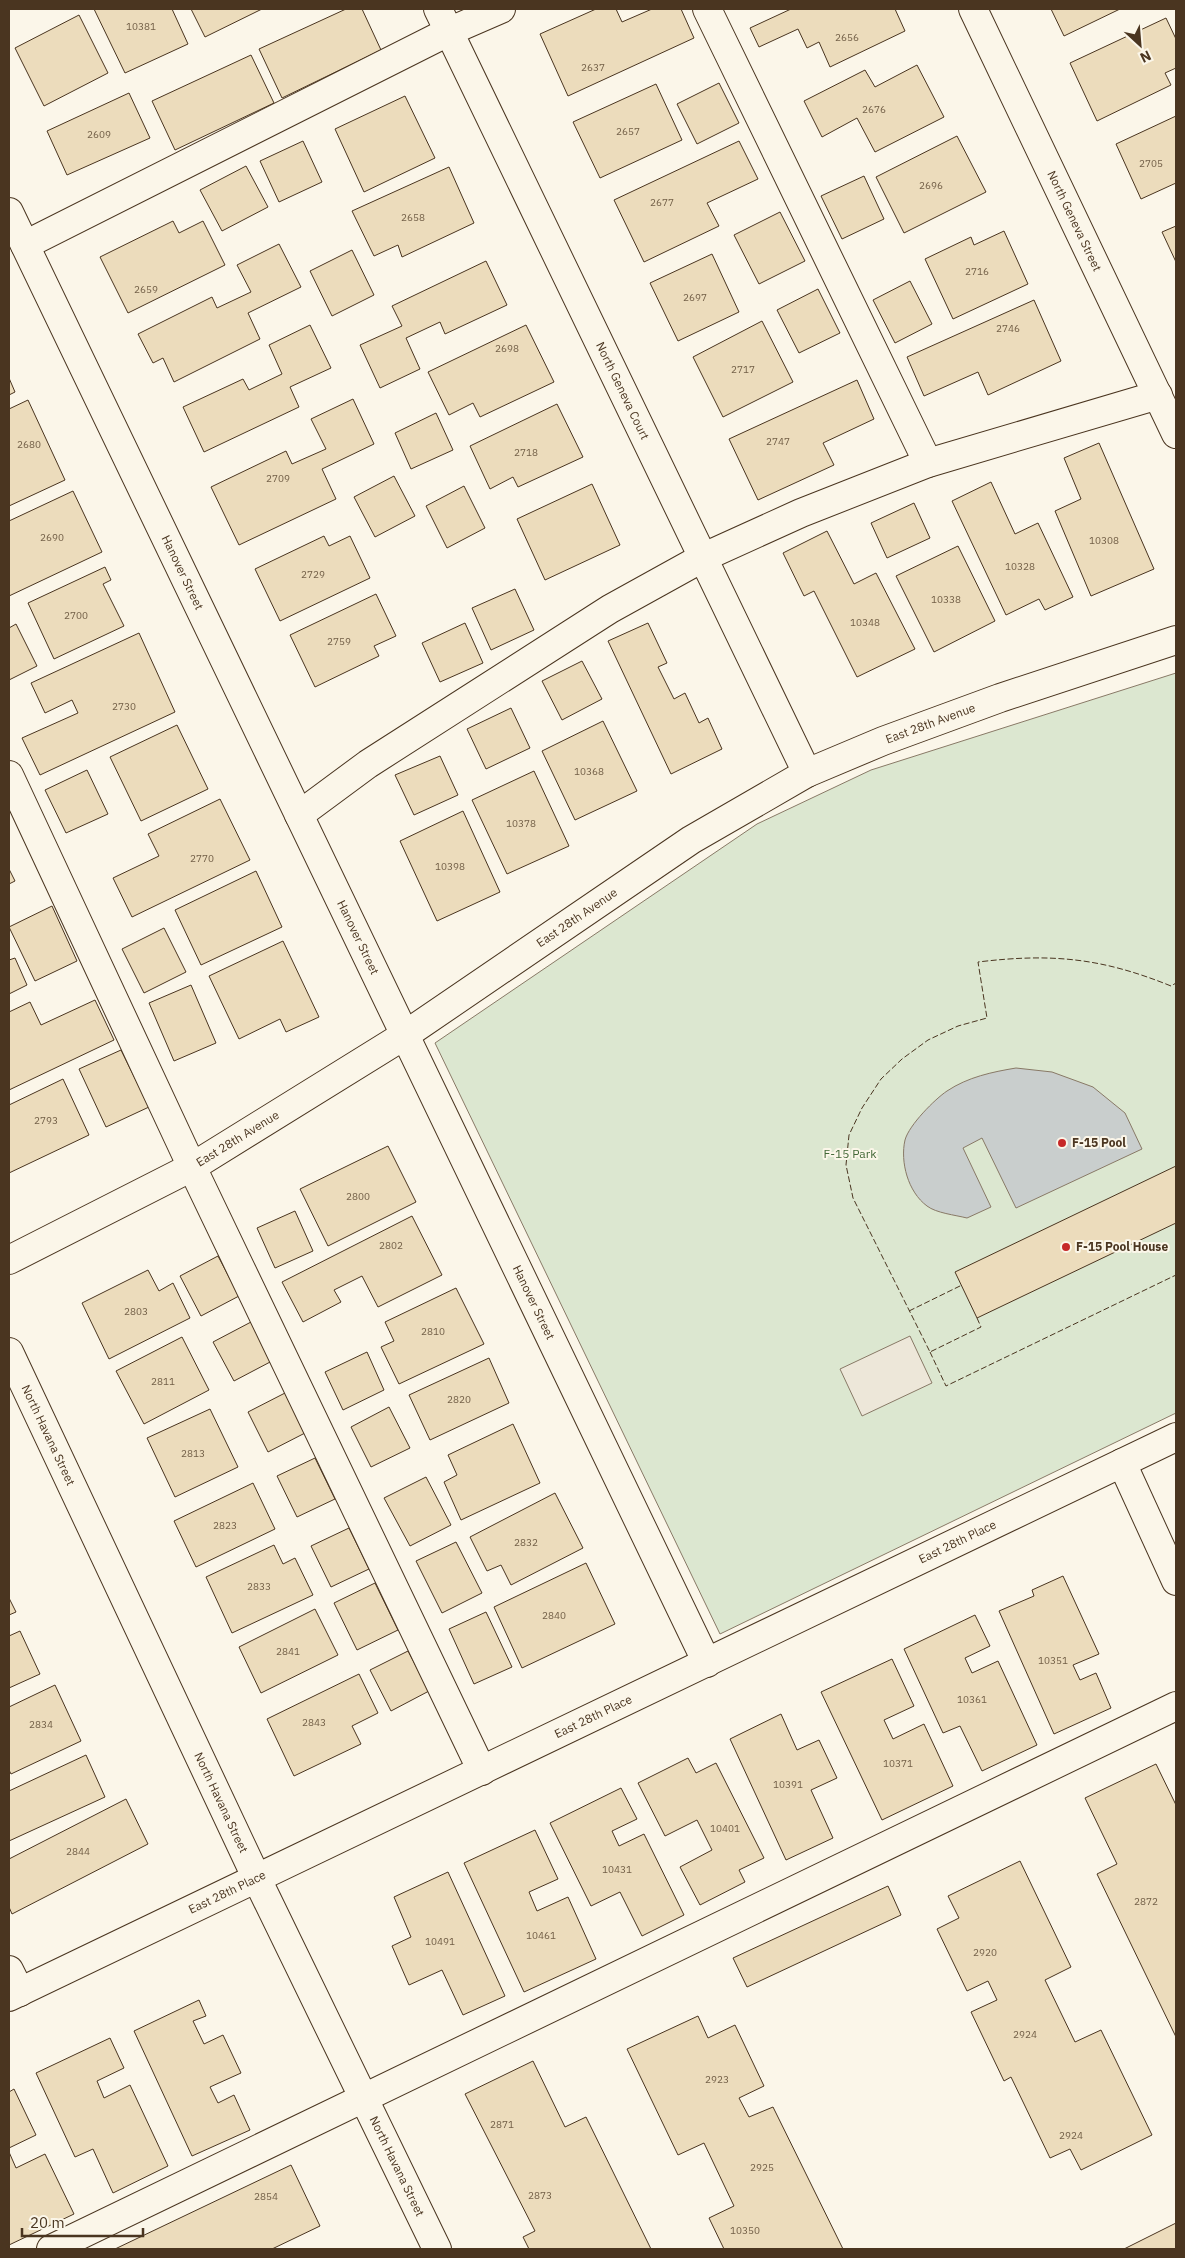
<svg xmlns="http://www.w3.org/2000/svg" width="1185" height="2258" font-family="'IBM Plex Sans',sans-serif">
  <rect width="100%" height="100%" fill="#fbf6e9"/>
  <path fill="#dce7d0" stroke="#887966" d="M1176 673V1413L720 1634 435 1043 757 824 871 770Z"/>
  <path fill="#ede7d9" stroke="#887966" d="M910 1336 932 1383 862 1416 840 1369Z"/>
  <path fill="#c9cecd" stroke="#887966" d="M1016 1068 1052 1072 1093 1087 1125 1113 1142 1149 1016 1208 982 1138 963 1148 991 1207 967 1218C955 1215 936 1213 927 1206 908 1192 900 1162 905 1140 909 1125 935 1099 947 1091 968 1077 992 1072 1016 1068Z"/>
  <g fill="#ecdcbc" stroke="#4a3520">
    <path d="M94 9H172L188 44 125 73Z"/>
    <path d="M191 9H262L205 37Z"/>
    <path d="M346 9H362L381 50 282 98 259 49Z"/>
    <path d="M596 9H616L622 22 652 9H681L694 38 568 96 540 34Z"/>
    <path d="M791 9H895L905 31 830 67 819 42 807 48 798 29 759 47 750 28Z"/>
    <path d="M1051 9H1120L1064 36Z"/>
    <path d="M79 15 108 73 44 106 15 48Z"/>
    <path d="M1166 18 1176 39V68L1165 73 1171 85 1097 121 1070 63Z"/>
    <path d="M251 55 274 103 175 150 152 101Z"/>
    <path d="M917 65 944 117 875 152 857 118 822 137 804 101 865 70 875 87Z"/>
    <path d="M719 83 739 123 697 144 677 104Z"/>
    <path d="M656 84 682 140 600 178 573 122Z"/>
    <path d="M129 93 150 138 67 175 47 131Z"/>
    <path d="M405 96 435 158 364 192 335 129Z"/>
    <path d="M1176 116V183L1141 199 1116 144Z"/>
    <path d="M957 136 986 192 904 233 876 177Z"/>
    <path d="M303 141 322 182 279 202 260 161Z"/>
    <path d="M739 141 758 179 707 203 719 226 644 262 614 200Z"/>
    <path d="M246 166 268 207 222 231 200 190Z"/>
    <path d="M449 167 474 223 402 257 398 245 374 256 352 211Z"/>
    <path d="M864 176 884 219 842 239 821 196Z"/>
    <path d="M780 212 805 261 759 284 734 235Z"/>
    <path d="M173 221 179 233 203 221 225 265 128 313 100 257Z"/>
    <path d="M1176 226V262L1162 232Z"/>
    <path d="M1004 231 1028 284 953 319 925 259 971 237 974 245Z"/>
    <path d="M279 244 301 287 248 313 260 339 174 382 163 358 153 363 138 334 212 297 217 308 251 292 237 265Z"/>
    <path d="M352 250 374 295 332 316 310 271Z"/>
    <path d="M712 254 739 312 678 341 650 283Z"/>
    <path d="M486 261 507 305 445 334 440 322 406 338 420 369 380 388 360 345 402 326 392 306Z"/>
    <path d="M910 281 932 324 895 343 873 300Z"/>
    <path d="M818 289 840 333 799 353 777 310Z"/>
    <path d="M1034 300 1061 361 988 395 978 372 924 396 907 357Z"/>
    <path d="M762 321 793 382 723 417 693 357Z"/>
    <path d="M310 325 331 368 290 387 299 407 204 452 183 407 243 379 249 390 282 374 269 345Z"/>
    <path d="M526 325 554 382 480 417 473 403 449 415 428 372Z"/>
    <path d="M9 378 15 392 9 395Z"/>
    <path d="M857 380 874 419 823 443 834 465 758 500 729 439Z"/>
    <path d="M353 399 374 444 322 469 336 499 239 545 211 487 286 451 292 464 326 449 311 419Z"/>
    <path d="M28 400 65 480 9 506V409Z"/>
    <path d="M557 404 583 457 518 487 513 477 490 489 470 446Z"/>
    <path d="M436 413 453 450 411 469 395 433Z"/>
    <path d="M1099 443 1154 569 1091 596 1055 511 1081 499 1064 458Z"/>
    <path d="M394 476 415 516 375 537 354 497Z"/>
    <path d="M991 482 1015 534 1038 523 1073 597 1045 610 1039 599 1006 615 952 501Z"/>
    <path d="M592 484 620 545 545 580 517 519Z"/>
    <path d="M464 486 485 528 447 548 426 506Z"/>
    <path d="M73 491 102 552 9 596V521Z"/>
    <path d="M914 503 930 538 887 558 871 523Z"/>
    <path d="M827 531 854 584 876 573 915 649 857 677 814 591 804 596 783 553Z"/>
    <path d="M324 536 329 546 350 536 370 578 280 621 255 569Z"/>
    <path d="M958 546 995 621 934 652 896 576Z"/>
    <path d="M105 567 111 580 103 584 124 626 54 659 28 603Z"/>
    <path d="M515 589 534 630 491 650 472 608Z"/>
    <path d="M376 594 396 636 374 646 379 656 315 687 290 635Z"/>
    <path d="M465 623 483 663 440 682 422 643Z"/>
    <path d="M648 623 667 663 658 667 674 699 685 693 699 723 708 718 722 749 671 774 608 641Z"/>
    <path d="M16 624 37 666 9 680V628Z"/>
    <path d="M139 633 175 712 40 775 22 738 78 713 72 700 45 713 31 683Z"/>
    <path d="M582 661 602 699 562 720 542 681Z"/>
    <path d="M511 708 530 748 486 769 467 729Z"/>
    <path d="M603 721 637 791 575 820 542 751Z"/>
    <path d="M177 725 208 789 141 821 110 757Z"/>
    <path d="M440 756 458 795 414 815 395 775Z"/>
    <path d="M87 770 108 814 66 833 45 790Z"/>
    <path d="M534 771 569 846 507 874 472 800Z"/>
    <path d="M220 799 250 860 132 917 113 878 159 856 148 834Z"/>
    <path d="M463 811 500 892 437 921 400 841Z"/>
    <path d="M9 869 15 881 9 884Z"/>
    <path d="M256 871 282 927 201 965 175 910Z"/>
    <path d="M52 906 77 961 35 981 9 927Z"/>
    <path d="M164 928 186 972 144 993 122 949Z"/>
    <path d="M283 941 319 1017 286 1032 280 1019 239 1039 209 976Z"/>
    <path d="M15 958 27 985 9 994V960Z"/>
    <path d="M191 985 216 1043 174 1061 149 1003Z"/>
    <path d="M95 1000 114 1040 9 1090V1012L30 1002 41 1025Z"/>
    <path d="M121 1050 149 1107 106 1127 79 1069Z"/>
    <path d="M63 1079 89 1135 9 1173V1105Z"/>
    <path d="M388 1146 416 1202 328 1246 300 1189Z"/>
    <path d="M1176 1166V1223L977 1318 955 1272Z"/>
    <path d="M295 1211 313 1251 275 1268 257 1228Z"/>
    <path d="M412 1216 442 1275 378 1307 362 1276 334 1290 341 1302 303 1322 282 1282Z"/>
    <path d="M218 1256 239 1296 201 1316 180 1276Z"/>
    <path d="M148 1270 159 1291 173 1283 190 1318 109 1359 82 1303Z"/>
    <path d="M456 1288 484 1344 399 1384 381 1347 394 1341 385 1322Z"/>
    <path d="M251 1322 272 1361 234 1381 213 1342Z"/>
    <path d="M182 1337 209 1390 144 1424 116 1371Z"/>
    <path d="M367 1352 384 1390 343 1410 325 1372Z"/>
    <path d="M489 1358 509 1403 430 1440 409 1395Z"/>
    <path d="M285 1393 305 1433 268 1452 248 1412Z"/>
    <path d="M389 1407 410 1448 371 1467 351 1427Z"/>
    <path d="M210 1409 238 1467 175 1497 147 1438Z"/>
    <path d="M513 1424 540 1483 461 1520 444 1482 457 1475 448 1455Z"/>
    <path d="M315 1458 335 1499 297 1517 277 1476Z"/>
    <path d="M426 1477 451 1525 410 1546 384 1498Z"/>
    <path d="M253 1483 275 1529 196 1567 174 1521Z"/>
    <path d="M555 1493 583 1548 511 1585 501 1565 487 1571 470 1537Z"/>
    <path d="M349 1528 369 1569 331 1587 311 1546Z"/>
    <path d="M456 1542 482 1593 442 1613 416 1561Z"/>
    <path d="M274 1545 283 1564 295 1558 313 1595 232 1633 206 1577Z"/>
    <path d="M586 1563 615 1624 522 1668 494 1607Z"/>
    <path d="M1063 1576 1099 1654 1073 1665 1080 1680 1096 1673 1111 1708 1054 1734 999 1611 1034 1596 1032 1590Z"/>
    <path d="M375 1583 398 1630 357 1650 334 1603Z"/>
    <path d="M9 1598 16 1612 9 1615Z"/>
    <path d="M315 1609 338 1655 261 1693 239 1647Z"/>
    <path d="M486 1612 512 1667 474 1684 449 1629Z"/>
    <path d="M975 1615 990 1646 965 1658 972 1673 998 1661 1037 1745 982 1771 960 1726 943 1733 904 1649Z"/>
    <path d="M20 1631 40 1674 9 1688V1636Z"/>
    <path d="M408 1651 429 1691 391 1711 370 1670Z"/>
    <path d="M892 1659 914 1706 884 1720 893 1739 924 1724 953 1786 882 1820 821 1692Z"/>
    <path d="M359 1674 378 1713 352 1726 361 1744 294 1776 267 1719Z"/>
    <path d="M55 1685 81 1741 11 1774 9 1770V1707Z"/>
    <path d="M781 1714 797 1750 819 1740 837 1778 811 1790 833 1838 786 1860 730 1739Z"/>
    <path d="M86 1755 105 1797 9 1841V1791Z"/>
    <path d="M688 1758 696 1773 716 1763 764 1858 739 1870 745 1882 700 1905 680 1867 712 1850 697 1820 665 1836 638 1783Z"/>
    <path d="M1156 1764 1176 1805V2037L1097 1874 1117 1864 1085 1798Z"/>
    <path d="M621 1788 637 1819 612 1831 619 1846 644 1834 684 1915 642 1936 620 1892 591 1906 550 1823Z"/>
    <path d="M126 1799 148 1844 12 1914 9 1907V1859Z"/>
    <path d="M535 1830 558 1879 529 1892 537 1911 568 1897 596 1959 524 1992 464 1863Z"/>
    <path d="M1020 1861 1071 1967 1045 1980 1075 2042 1101 2030 1152 2135 1081 2170 1070 2149 1050 2158 1011 2077 1004 2081 971 2012 997 2000 988 1981 967 1991 937 1929 959 1918 948 1896Z"/>
    <path d="M448 1872 505 1996 463 2015 442 1970 409 1985 392 1946 411 1937 394 1897Z"/>
    <path d="M888 1886 901 1915 747 1987 733 1958Z"/>
    <path d="M199 2000 206 2016 193 2021 204 2044 223 2035 241 2073 210 2087 218 2103 234 2095 250 2130 192 2156 134 2031Z"/>
    <path d="M698 2016 708 2038 735 2025 764 2086 739 2098 749 2117 773 2107 843 2249H724L709 2218 734 2206 704 2143 678 2155 627 2049Z"/>
    <path d="M110 2038 124 2068 97 2081 104 2098 130 2085 168 2166 113 2193 93 2149 75 2157 36 2073Z"/>
    <path d="M533 2061 565 2127 586 2117 651 2249H529L523 2237 535 2231 465 2094Z"/>
    <path d="M14 2089 36 2135 9 2148V2092Z"/>
    <path d="M9 2152 16 2168 45 2154 74 2214 9 2245Z"/>
    <path d="M291 2165 320 2226 272 2249H115Z"/>
    <path d="M1176 2223V2249H1124Z"/>
  </g>
  <g fill="none" stroke-linecap="round" stroke-linejoin="round">
    <defs>
      <g id="minor">
        <path id="s1" d="M438 9 807 773"/>
        <path d="M707 9 928 463"/>
        <path id="s2" d="M973 9 1176 434"/>
        <path id="s3" d="M9 212 707 1663"/>
        <path d="M25 245 448 32 501 9"/>
        <path d="M9 775 192 1167 482 1771"/>
        <path d="M299 815 368 764 610 609 704 557 801 513 928 463 1158 395"/>
        <path id="s4" d="M9 1260 192 1167 405 1035 691 840 807 773 883 741 1000 698 1176 640"/>
        <path id="s5" d="M9 1352 257 1879 437 2249"/>
        <path d="M1122 1463 1176 1581"/>
        <path d="M9 1970 20 1992"/>
        <path id="s6" d="M9 1997 1176 1437"/>
        <path d="M51 2249 1176 1706"/>
      </g>
    </defs>
    <use href="#minor" stroke="#4a3520" stroke-width="30"/>
    <use href="#minor" stroke="#fbf6e9" stroke-width="28"/>
    <g stroke="#4a3520" stroke-width="1" stroke-dasharray="6 2.5" stroke-linecap="butt">
      <path d="M909 1311 962 1285"/>
      <path d="M977 1318 981 1327 930 1352 853 1198 846 1165 849 1135 862 1108 881 1079 902 1059 928 1040 958 1026 987 1018 978 962C1052 953 1102 958 1171 986L1176 983"/>
      <path d="M930 1352 946 1386 1176 1275"/>
    </g>
  </g>
  <g fill="#c62828" stroke="#fbf6e9" stroke-width="2">
    <circle cx="1062" cy="1143" r="5"/>
    <circle cx="1066" cy="1247" r="5"/>
  </g>
  <g text-anchor="middle" stroke-width="4" stroke-linejoin="round" paint-order="stroke">
    <g font-size="10" fill="#725f47">
      <text x="141" y="30">10381</text>
      <text x="847" y="41">2656</text>
      <text x="593" y="71">2637</text>
      <text x="874" y="113">2676</text>
      <text x="628" y="135">2657</text>
      <text x="99" y="138">2609</text>
      <text x="1151" y="167">2705</text>
      <text x="931" y="189">2696</text>
      <text x="662" y="206">2677</text>
      <text x="413" y="221">2658</text>
      <text x="977" y="275">2716</text>
      <text x="146" y="293">2659</text>
      <text x="695" y="301">2697</text>
      <text x="1008" y="332">2746</text>
      <text x="507" y="352">2698</text>
      <text x="743" y="373">2717</text>
      <text x="778" y="445">2747</text>
      <text x="29" y="448">2680</text>
      <text x="526" y="456">2718</text>
      <text x="278" y="482">2709</text>
      <text x="52" y="541">2690</text>
      <text x="1104" y="544">10308</text>
      <text x="1020" y="570">10328</text>
      <text x="313" y="578">2729</text>
      <text x="946" y="603">10338</text>
      <text x="76" y="619">2700</text>
      <text x="865" y="626">10348</text>
      <text x="339" y="645">2759</text>
      <text x="124" y="710">2730</text>
      <text x="589" y="775">10368</text>
      <text x="521" y="827">10378</text>
      <text x="202" y="862">2770</text>
      <text x="450" y="870">10398</text>
      <text x="46" y="1124">2793</text>
      <text x="358" y="1200">2800</text>
      <text x="391" y="1249">2802</text>
      <text x="136" y="1315">2803</text>
      <text x="433" y="1335">2810</text>
      <text x="163" y="1385">2811</text>
      <text x="459" y="1403">2820</text>
      <text x="193" y="1457">2813</text>
      <text x="225" y="1529">2823</text>
      <text x="526" y="1546">2832</text>
      <text x="259" y="1590">2833</text>
      <text x="554" y="1619">2840</text>
      <text x="288" y="1655">2841</text>
      <text x="1053" y="1664">10351</text>
      <text x="972" y="1703">10361</text>
      <text x="314" y="1726">2843</text>
      <text x="41" y="1728">2834</text>
      <text x="898" y="1767">10371</text>
      <text x="788" y="1788">10391</text>
      <text x="725" y="1832">10401</text>
      <text x="78" y="1855">2844</text>
      <text x="617" y="1873">10431</text>
      <text x="1146" y="1905">2872</text>
      <text x="541" y="1939">10461</text>
      <text x="440" y="1945">10491</text>
      <text x="985" y="1956">2920</text>
      <text x="1025" y="2038">2924</text>
      <text x="717" y="2083">2923</text>
      <text x="502" y="2128">2871</text>
      <text x="1071" y="2139">2924</text>
      <text x="762" y="2171">2925</text>
      <text x="540" y="2199">2873</text>
      <text x="266" y="2200">2854</text>
      <text x="745" y="2234">10350</text>
    </g>
    <g font-size="12" fill="#4a3520" stroke="#fbf6e9">
      <text dy="4" stroke="none"><textPath href="#s2" startOffset="235">North Geneva Street</textPath></text>
      <text dy="4" stroke="none"><textPath href="#s1" startOffset="424">North Geneva Court</textPath></text>
      <text dy="4" stroke="none"><textPath href="#s3" startOffset="400">Hanover Street</textPath></text>
      <text dy="4" stroke="none"><textPath href="#s4" startOffset="1069">East 28th Avenue</textPath></text>
      <text dy="4" stroke="none"><textPath href="#s4" startOffset="664">East 28th Avenue</textPath></text>
      <text dy="4" stroke="none"><textPath href="#s3" startOffset="805">Hanover Street</textPath></text>
      <text dy="4" stroke="none"><textPath href="#s4" startOffset="259">East 28th Avenue</textPath></text>
      <text dy="4" stroke="none"><textPath href="#s3" startOffset="1210">Hanover Street</textPath></text>
      <text dy="4" stroke="none"><textPath href="#s5" startOffset="92">North Havana Street</textPath></text>
      <text dy="4" stroke="none"><textPath href="#s6" startOffset="1052">East 28th Place</textPath></text>
      <text dy="4" stroke="none"><textPath href="#s6" startOffset="648">East 28th Place</textPath></text>
      <text dy="4" stroke="none"><textPath href="#s5" startOffset="498">North Havana Street</textPath></text>
      <text dy="4" stroke="none"><textPath href="#s6" startOffset="242">East 28th Place</textPath></text>
      <text dy="4" stroke="none"><textPath href="#s5" startOffset="902">North Havana Street</textPath></text>
    </g>
    <g font-size="12" font-weight="bold" fill="#4a3520" stroke="#fbf6e9" text-anchor="start">
      <text x="1072" y="1147">F-15 Pool</text>
      <text x="1076" y="1251">F-15 Pool House</text>
    </g>
    <g font-size="12" fill="#436837" stroke="#fbf6e9">
      <text x="850" y="1158">F-15 Park</text>
    </g>
  </g>
  <rect width="1185" height="2258" fill="none" stroke="#4a3520" stroke-width="20"/>
  <g transform="translate(1140 45) rotate(154)" stroke="#fbf6e9" stroke-width="4" paint-order="stroke">
  <path d="M0-4L9 19L0 12L-9 19Z" fill="#4a3520"/>
  <text y="-8" font-size="14" font-weight="bold" text-anchor="middle" fill="#4a3520">N</text>
  </g>
  <path d="M22 2228v8h121v-8" fill="none" stroke="#4a3520" stroke-width="2.5"/>
  <text x="30" y="2228" font-size="15" fill="#4a3520" stroke="#fbf6e9" stroke-width="4" paint-order="stroke">20 m</text>
</svg>
